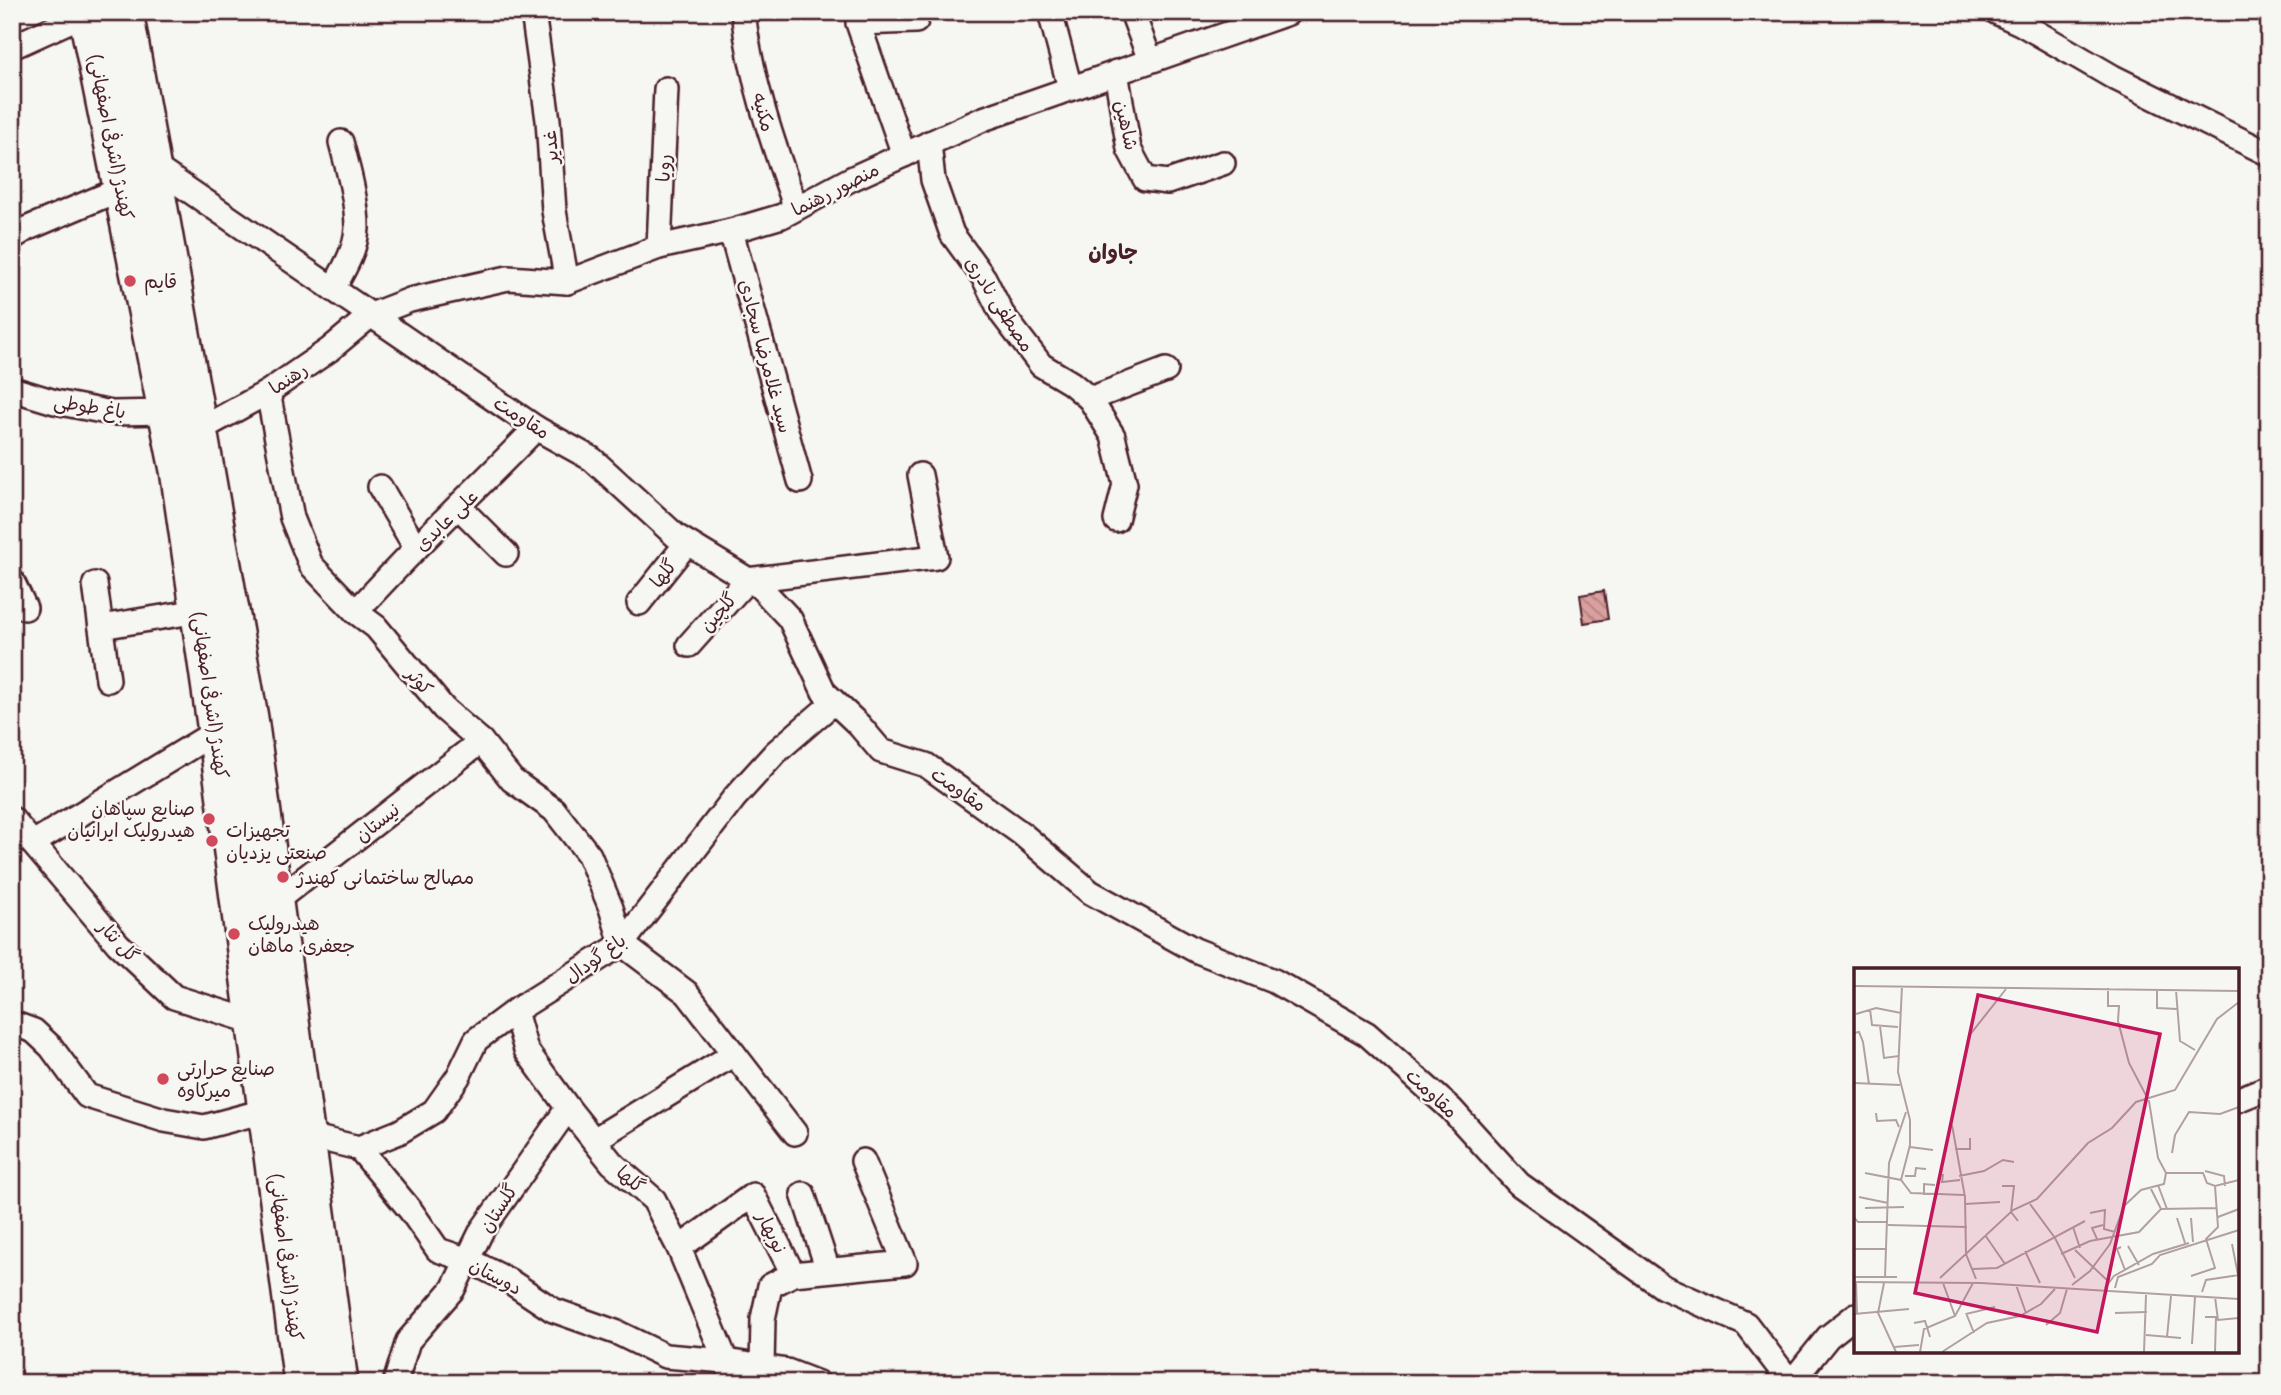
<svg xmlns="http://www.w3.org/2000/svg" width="2281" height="1395" font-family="Delius,'Playpen Sans Arabic',sans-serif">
  <defs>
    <pattern id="building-back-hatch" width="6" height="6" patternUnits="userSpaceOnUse" patternTransform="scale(1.75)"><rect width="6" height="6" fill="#daa09e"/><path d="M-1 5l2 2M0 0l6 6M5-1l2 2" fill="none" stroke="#b38281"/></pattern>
  </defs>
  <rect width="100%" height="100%" fill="#f6f6f2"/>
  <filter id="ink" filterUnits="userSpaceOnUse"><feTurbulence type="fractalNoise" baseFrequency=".0143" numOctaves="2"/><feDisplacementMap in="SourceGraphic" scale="14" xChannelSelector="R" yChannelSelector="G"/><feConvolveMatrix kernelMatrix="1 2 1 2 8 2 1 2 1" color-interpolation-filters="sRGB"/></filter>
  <g filter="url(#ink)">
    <path fill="url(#building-back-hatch)" stroke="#4a1f2b" stroke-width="2" d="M1604 591 1608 619 1584 623 1580 595Z"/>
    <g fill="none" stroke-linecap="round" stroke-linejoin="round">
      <defs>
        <g id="street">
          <path d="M533 12 548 120 554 211 567 282"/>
          <path d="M743 12C751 81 773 144 796 208"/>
          <path d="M1050 12 1070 88"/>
          <path d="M1132 12 1150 60"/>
          <path d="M1996 12 2020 23 2113 77 2269 154"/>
          <path d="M12 47 87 13"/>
          <path d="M1116 72 1129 149 1145 179 1168 182 1223 163"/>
          <path d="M929 143 933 180 952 234 984 278 1002 314 1041 365 1071 383 1090 399 1113 436 1125 484 1116 520"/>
          <path d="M904 155 858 23 916 21"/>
          <path d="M152 165 536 428 592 459 676 536 760 587 790 619 824 692 859 725 881 751 926 765 1022 834 1090 892 1195 950 1274 981 1367 1034 1451 1109 1519 1184 1663 1287 1746 1324 1791 1383"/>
          <path d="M731 231 800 481"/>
          <path d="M12 238 26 229 123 188"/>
          <path d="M659 247 666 89"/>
          <path d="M333 289C343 271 356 250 357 228 357 200 348 169 341 142"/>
          <path d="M12 389 55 402 112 413 169 412"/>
          <path d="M268 392 292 518 311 565 356 612 376 627 444 709 481 741 512 780 554 810 589 855 611 908 622 944 687 993 795 1133"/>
          <path d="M1090 399 1166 370"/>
          <path d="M199 430 268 392 329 350 371 315 410 300 508 278 567 282 659 247 731 231 782 216 851 179 983 119 1288 13"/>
          <path d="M380 487 416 548"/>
          <path d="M459 507 506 554"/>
          <path d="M12 581 25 608"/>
          <path d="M95 584 108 680"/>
          <path d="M639 603 687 543"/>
          <path d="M356 612C413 548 476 490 536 428"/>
          <path d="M101 627 199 611"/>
          <path d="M689 645 747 580 936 557 920 475"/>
          <path d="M12 819 118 944 174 997 254 1022"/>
          <path d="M33 843 217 731"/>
          <path d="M273 903 481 741"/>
          <path d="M515 1011 526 1050 568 1108 612 1163 654 1200 679 1248 735 1383"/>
          <path d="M12 1023 34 1031 51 1047 87 1096 164 1120 204 1127 268 1110"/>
          <path d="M2237 1100 2269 1087"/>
          <path d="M305 1135 359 1148 411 1211 438 1250 468 1260 508 1280 553 1310 618 1333 665 1356 726 1361 787 1371 818 1383"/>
          <path d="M594 1140 734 1054"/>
          <path d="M359 1148 399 1132 434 1111 458 1077 476 1040 515 1011 622 944 735 797 776 752 834 702"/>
          <path d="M803 1194 828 1270"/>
          <path d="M679 1248 753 1195 793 1274"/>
          <path d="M762 1367 763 1319 770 1286 793 1274 905 1263 863 1161"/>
          <path d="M395 1383 408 1341 453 1289 482 1230 568 1108"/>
          <path d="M1791 1383 1828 1337 1856 1315"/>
        </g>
        <g id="primary">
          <path d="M87 12 179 470 217 731 303 1383"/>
          <path d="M124 12 249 718 339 1383"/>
        </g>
      </defs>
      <use href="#street" stroke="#4a1f2b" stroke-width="28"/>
      <use href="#primary" stroke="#4a1f2b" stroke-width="42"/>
      <use href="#street" stroke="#f6f6f2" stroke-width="23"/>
      <use href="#primary" stroke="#f6f6f2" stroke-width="37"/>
    </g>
  </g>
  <g fill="#d1495b" stroke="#f6f6f2" stroke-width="2.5">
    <circle cx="130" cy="281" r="7"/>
    <circle cx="209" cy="819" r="7"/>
    <circle cx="212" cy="841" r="7"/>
    <circle cx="283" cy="877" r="7"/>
    <circle cx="234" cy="934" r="7"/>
    <circle cx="163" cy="1079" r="7"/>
  </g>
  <g text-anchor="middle" stroke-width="5" stroke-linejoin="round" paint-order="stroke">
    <g font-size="19" fill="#4a1f2b" stroke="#f6f6f2">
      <text transform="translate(764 112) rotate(75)" y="7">مکنیه</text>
      <text transform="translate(1127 125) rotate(77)" y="7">شاهین</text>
      <text transform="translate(112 137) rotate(79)" y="7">کهندژ (اشرفی اصفهانی)</text>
      <text transform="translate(550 147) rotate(-94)" y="7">غدیر</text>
      <text transform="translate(663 168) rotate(-88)" y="7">رویا</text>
      <text transform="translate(835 189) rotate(-27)" y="7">منصور رهنما</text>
      <text transform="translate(1000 304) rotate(57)" y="7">مصطفی نادری</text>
      <text transform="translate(766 356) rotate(75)" y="7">سید غلامرضا سجادی</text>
      <text transform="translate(288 378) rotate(-34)" y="7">رهنما</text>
      <text transform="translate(90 406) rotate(9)" y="7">باغ طوطی</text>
      <text transform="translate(522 417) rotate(33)" y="7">مقاومت</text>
      <text transform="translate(446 520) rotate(-44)" y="7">علی عابدی</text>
      <text transform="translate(663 573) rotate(-51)" y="7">گلها</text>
      <text transform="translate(718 612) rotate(-49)" y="7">گلچین</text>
      <text transform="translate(420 681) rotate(50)" y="7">کوثر</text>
      <text transform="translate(211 695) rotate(82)" y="7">کهندژ (اشرفی اصفهانی)</text>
      <text transform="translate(959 789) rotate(35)" y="7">مقاومت</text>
      <text transform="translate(377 822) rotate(-38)" y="7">نیستان</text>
      <text transform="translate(119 941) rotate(47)" y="7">گل نثار</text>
      <text transform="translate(595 958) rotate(-36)" y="7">باغ گودال</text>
      <text transform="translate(1432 1093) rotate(43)" y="7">مقاومت</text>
      <text transform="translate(631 1179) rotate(42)" y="7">گلها</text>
      <text transform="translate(498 1208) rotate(-57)" y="7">گلستان</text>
      <text transform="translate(772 1232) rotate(63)" y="7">نوبهار</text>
      <text transform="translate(287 1257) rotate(83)" y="7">کهندژ (اشرفی اصفهانی)</text>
      <text transform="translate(496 1276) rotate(28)" y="7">دوستان</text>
    </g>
    <g font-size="19" fill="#4a1f2b" stroke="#f6f6f2" text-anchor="start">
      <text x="144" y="288">قایم</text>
      <text x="195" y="815" text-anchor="end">صنایع سپاهان<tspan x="195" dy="22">هیدرولیک ایرانیان</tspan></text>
      <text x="226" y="837">تجهیزات<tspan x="226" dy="22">صنعتی یزدیان</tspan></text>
      <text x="297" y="884">مصالح ساختمانی کهندژ</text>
      <text x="248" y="930">هیدرولیک<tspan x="248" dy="22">جعفری. ماهان</tspan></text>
      <text x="177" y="1075">صنایع حرارتی<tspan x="177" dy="22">میرکاوه</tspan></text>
    </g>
    <g font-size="21" font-weight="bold" fill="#4a1f2b" stroke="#f6f6f2">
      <text x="1113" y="259">جاوان</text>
    </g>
  </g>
  <g transform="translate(1854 968)">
    <rect width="385" height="385" fill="#f6f6f2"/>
    <path fill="none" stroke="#b1a0a2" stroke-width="2" d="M0 18 385 23M254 20V38H265L264 53 275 95 295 133 304 190 312 205M303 21V40L323 41M322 22 326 73 341 82M16 41 18 57 44 59M2 46 22 40 47 45M26 58 30 90 45 88M0 65 5 64 9 74 15 116M112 81 115 68 152 21M0 115 46 117M22 145 23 153 42 152 45 159M98 157 111 229 112 286 122 311M56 179 79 182M101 181H116V170M318 185 321 167 335 144 366 146 385 139M351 203 370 208 371 218M11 205 47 212 57 225 110 227M89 206 88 214 106 212M51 208H61L62 200 72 201M105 208 130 203 149 192 160 194M47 212 56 177V152L44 104 48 18M304 217 313 241M148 218H160L157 244 164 253M296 219 307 241M70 227V216L81 217M5 229 34 235M111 236 146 234M176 236 201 270 221 310M11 240 50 239M236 245 251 242 250 261 261 264M0 249 4 254H34M364 249 385 241M323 250 331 275M337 250 339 274M34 257 113 259M219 259 226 280M131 267 151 296M243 271 238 260 249 257M378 276 384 307M274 278 285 297M267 279 263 281 271 302M0 281H33M221 282 255 314M171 283 186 315M207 286 236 273 285 264 307 241 363 240M119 301 143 300 231 253M337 308 361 300 352 271 364 259 361 218M0 309H43M31 309 35 195 52 144M86 310 159 242 183 231 234 175 258 160 282 134 321 122 363 51 385 34M0 314 127 315 385 331M2 314 3 345M30 315 24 345 42 384M89 315 101 348M162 317 172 345M218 317 236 303 256 276 270 238 287 222 310 216 312 205H349L353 215 361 218 385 212M251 320 260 308 299 286 335 275M261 320 264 309 298 296 306 287 385 262M348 324 352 312 385 307M361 329 364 352 385 350M112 345 120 365M261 345 293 344M0 346 55 341M112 346 141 339M351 349H362L361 384M60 355 71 353 76 369M192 357 206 345 213 321M292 367 327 370M313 369 317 328M338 376 341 329M40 379 65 377M66 384 70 361 101 348 119 315M88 384 133 355 166 348 187 336 201 321M290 384 292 327"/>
    <path fill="#c2185b" fill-opacity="0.15" stroke="#c2185b" stroke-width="3.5" d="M124 27 306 66 243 364 61 325Z"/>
    <rect width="385" height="385" fill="none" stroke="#4a1f2b" stroke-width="3.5"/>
  </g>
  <rect width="2281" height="1395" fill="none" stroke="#f6f6f2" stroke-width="42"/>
  <rect x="21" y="21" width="2239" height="1353" fill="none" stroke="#4a1f2b" stroke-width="2.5" filter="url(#ink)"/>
</svg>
